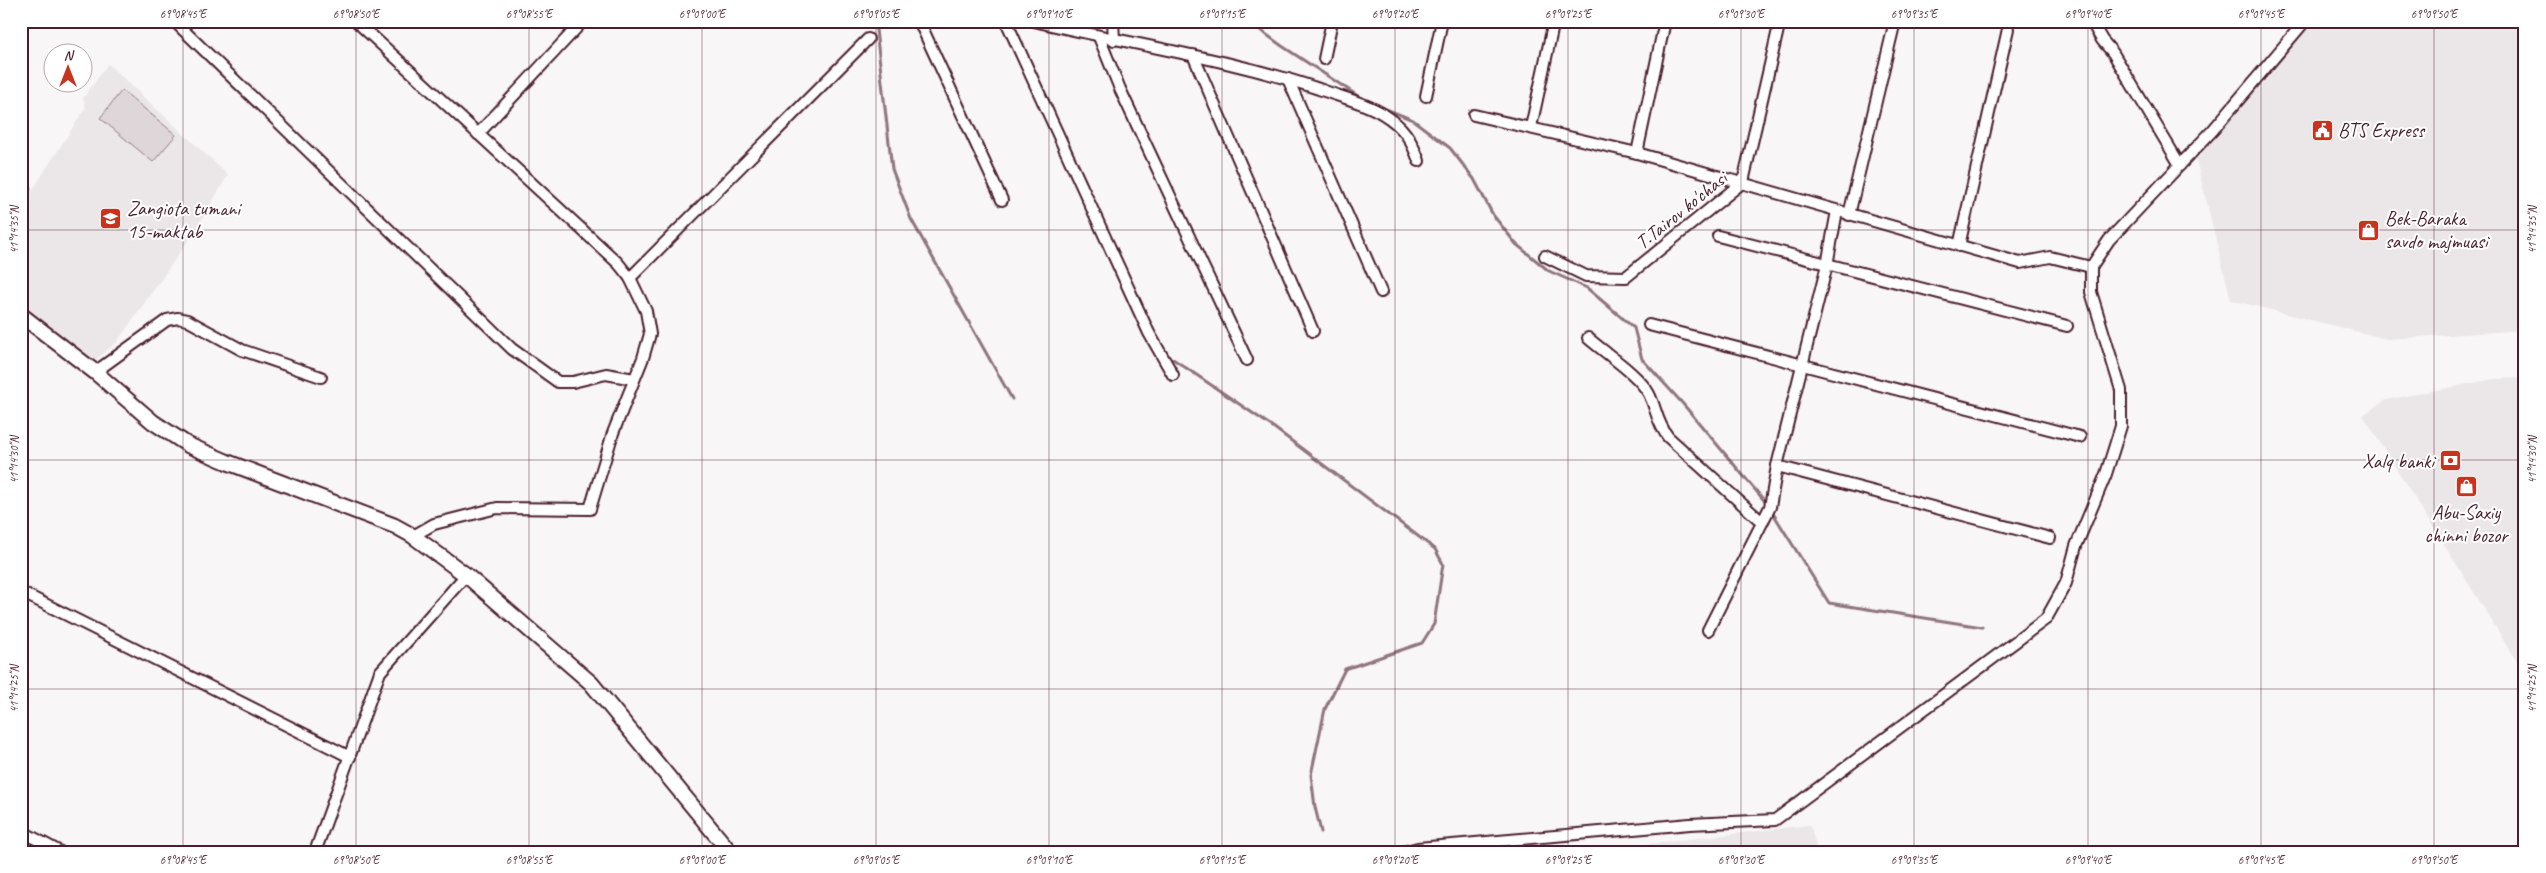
<svg xmlns="http://www.w3.org/2000/svg" width="2546" height="873" font-family="Caveat,sans-serif">
  <rect width="100%" height="100%" fill="#f8f6f7"/>
  <filter id="ink" filterUnits="userSpaceOnUse"><feTurbulence type="fractalNoise" baseFrequency=".02" numOctaves="2"/><feDisplacementMap in="SourceGraphic" scale="10" xChannelSelector="R" yChannelSelector="G"/><feConvolveMatrix kernelMatrix="1 2 1 2 8 2 1 2 1" color-interpolation-filters="sRGB"/></filter>
  <g filter="url(#ink)">
    <g fill="#ebe6e8">
      <path d="M2313 21H2525V330L2387 339 2231 300 2196 160Z"/>
      <path d="M108 64 228 175 195 231 117 342 95 360 21 304V208L86 107 83 98Z"/>
      <path d="M2525 378V674L2363 415 2386 400 2494 379Z"/>
      <path d="M1810 825 1818 852H1642L1640 845Z"/>
    </g>
    <path fill="#ded6d9" stroke="#947a82" d="M122 90 176 135 153 162 100 118Z"/>
    <g fill="none" stroke-linecap="round" stroke-linejoin="round">
      <g stroke="#8f747b" stroke-width="3">
        <path d="M875 21 892 169 911 219 1012 399"/>
        <path d="M1248 21 1282 46 1364 100"/>
        <path d="M1381 107 1413 120 1450 148 1474 179 1493 215 1516 244 1549 271 1587 288 1634 328 1642 359 1683 404 1768 505"/>
        <path d="M1173 359 1273 427 1435 549 1443 564 1434 624 1422 643 1345 669 1325 709 1311 775 1315 807 1321 832"/>
        <path d="M1771 510 1829 603 1982 627"/>
      </g>
      <defs>
        <g id="minor">
          <path d="M174 21 512 349 558 382H573L606 374 634 379"/>
          <path d="M356 21 618 263 630 278 646 311 650 334 643 358 613 433 590 509 497 508 434 524 413 536"/>
          <path d="M919 21 1002 200"/>
          <path d="M1006 21 1149 333 1173 375"/>
          <path d="M1034 21C1128 44 1227 58 1319 89 1340 97 1364 102 1383 114 1404 127 1411 139 1419 161"/>
          <path d="M1113 21 1114 40"/>
          <path d="M2091 21 2102 40 2113 53 2180 165"/>
          <path d="M1099 37 1120 89 1247 360"/>
          <path d="M1193 55 1313 331"/>
          <path d="M1324 59 1332 21"/>
          <path d="M1288 79 1381 292"/>
          <path d="M1426 96 1442 21"/>
          <path d="M1474 115 1637 153 2020 263 2050 257 2091 267"/>
          <path d="M1531 127 1554 21"/>
          <path d="M478 134 583 21"/>
          <path d="M1637 153 1665 21"/>
          <path d="M21 196 24 189"/>
          <path d="M1837 211 1827 265 1777 466 2050 538"/>
          <path d="M1849 215 1895 21"/>
          <path d="M1718 236 2067 326"/>
          <path d="M1959 246 2008 29"/>
          <path d="M1545 256 1586 276 1626 277 1743 182 1780 21"/>
          <path d="M630 278 868 39"/>
          <path d="M1649 325 2080 437"/>
          <path d="M1588 338C1605 353 1639 375 1649 394 1657 410 1656 421 1668 437L1762 522"/>
          <path d="M95 372 167 320 178 318 187 320 242 350 321 377"/>
          <path d="M21 592 350 757"/>
          <path d="M1708 630 1770 507 1777 466"/>
          <path d="M21 831 60 852"/>
          <path d="M315 852 380 672 466 575"/>
          <path d="M1403 852 1418 848 1690 824 1775 820 2046 619 2066 583 2076 546 2106 474 2121 426V390L2091 292V267L2109 240 2213 130 2305 21"/>
        </g>
        <path id="tertiary" d="M21 315 95 372 153 422 188 445 227 462 395 526 413 536 466 575 591 683 730 852"/>
      </defs>
      <use href="#minor" stroke="#4a1f2b" stroke-width="14"/>
      <use href="#tertiary" stroke="#4a1f2b" stroke-width="18"/>
      <use href="#minor" stroke="#fff" stroke-width="10"/>
      <use href="#tertiary" stroke="#fff" stroke-width="14"/>
    </g>
  </g>
  <path fill="none" stroke="#4a1f2b" stroke-width="1" stroke-opacity="0.45" d="M183 21V852M356 21V852M529 21V852M702 21V852M876 21V852M1049 21V852M1222 21V852M1395 21V852M1568 21V852M1741 21V852M1914 21V852M2088 21V852M2261 21V852M2434 21V852M21 230H2525M21 460H2525M21 689H2525"/>
  <defs>
    <symbol id="civic-square" viewBox="-11 -11 22 22"><rect x="-9" y="-9" width="18" height="18" rx="4" fill="#c8321e" stroke="#fff"/><path d="M-.6-6.5H3V-4.5H.6V-3L4-1V1h2V6H-6V1h2V-1L-.6-3ZM-1.2 2.5V6h2.4V2.5Z" fill="#fff"/></symbol>
    <symbol id="school-square" viewBox="-11 -11 22 22"><rect x="-9" y="-9" width="18" height="18" rx="4" fill="#c8321e" stroke="#fff"/><path d="M0-5L7-2L0 1L-7-2ZM-4 1L0 2.5L4 1V4Q0 6-4 4Z" fill="#fff"/></symbol>
    <symbol id="shop-square" viewBox="-11 -11 22 22"><rect x="-9" y="-9" width="18" height="18" rx="4" fill="#c8321e" stroke="#fff"/><path d="M-5-2.5h2.3a2.7 3.5 0 0 1 5.4 0H5L5.5 6h-11ZM-1.5-2.5h3a1.5 2.3 0 0 0-3 0Z" fill="#fff"/></symbol>
    <symbol id="bank-square" viewBox="-11 -11 22 22"><rect x="-9" y="-9" width="18" height="18" rx="4" fill="#c8321e" stroke="#fff"/><path d="M-6-4H6V4H-6ZM0-2.3a2.3 2.3 0 1 0 0 4.6a2.3 2.3 0 1 0 0-4.6Z" fill="#fff"/></symbol>
  </defs>
  <g fill-rule="evenodd">
    <use href="#civic-square" x="2310" y="118" width="25" height="25"/>
    <use href="#school-square" x="98" y="206" width="25" height="25"/>
    <use href="#shop-square" x="2356" y="218" width="25" height="25"/>
    <use href="#bank-square" x="2438" y="448" width="25" height="25"/>
    <use href="#shop-square" x="2454" y="474" width="25" height="25"/>
  </g>
  <g text-anchor="middle" stroke-width="4" stroke-linejoin="round" paint-order="stroke">
    <g font-size="20" fill="#4a1f2b" stroke="#fff" text-anchor="start">
      <text x="2338" y="137">BTS Express</text>
      <text x="127" y="215">Zangiota tumani<tspan x="127" dy="23">15-maktab</tspan></text>
      <text x="2385" y="225">Bek-Baraka<tspan x="2385" dy="23">savdo majmuasi</tspan></text>
      <text x="2434" y="468" text-anchor="end">Xalq banki</text>
      <text x="2466" y="519" text-anchor="middle">Abu-Saxiy<tspan x="2466" dy="23">chinni bozor</tspan></text>
    </g>
    <g font-size="20" fill="#4a1f2b" stroke="#fff">
      <text transform="translate(1681 210) rotate(-39)" y="7">T.Tairov ko'chasi</text>
    </g>
  </g>
  <rect width="2546" height="873" fill="none" stroke="#fff" stroke-width="55"/>
  <g transform="translate(68 68)"><circle r="24" fill="#ffffff" stroke="#b7a5aa"/>
  <path d="M0-4L9 19L0 12L-9 19Z" fill="#c8321e"/>
  <text y="-8" font-size="14" font-weight="bold" text-anchor="middle" fill="#4a1f2b">N</text>
  </g>
  <rect x="28" y="28" width="2490" height="818" fill="none" stroke="#4a1f2b" stroke-width="2"/>
  <g font-size="12" text-anchor="middle" fill="#4a1f2b">
    <text x="183" y="18">69°08'45"E</text>
    <text x="356" y="18">69°08'50"E</text>
    <text x="529" y="18">69°08'55"E</text>
    <text x="702" y="18">69°09'00"E</text>
    <text x="876" y="18">69°09'05"E</text>
    <text x="1049" y="18">69°09'10"E</text>
    <text x="1222" y="18">69°09'15"E</text>
    <text x="1395" y="18">69°09'20"E</text>
    <text x="1568" y="18">69°09'25"E</text>
    <text x="1741" y="18">69°09'30"E</text>
    <text x="1914" y="18">69°09'35"E</text>
    <text x="2088" y="18">69°09'40"E</text>
    <text x="2261" y="18">69°09'45"E</text>
    <text x="2434" y="18">69°09'50"E</text>
    <text transform="translate(14 230) rotate(-90)" y="4">41°14'35"N</text>
    <text transform="translate(2532 230) rotate(-90)" y="4">41°14'35"N</text>
    <text transform="translate(14 460) rotate(-90)" y="4">41°14'30"N</text>
    <text transform="translate(2532 460) rotate(-90)" y="4">41°14'30"N</text>
    <text transform="translate(14 689) rotate(-90)" y="4">41°14'25"N</text>
    <text transform="translate(2532 689) rotate(-90)" y="4">41°14'25"N</text>
    <text x="183" y="864">69°08'45"E</text>
    <text x="356" y="864">69°08'50"E</text>
    <text x="529" y="864">69°08'55"E</text>
    <text x="702" y="864">69°09'00"E</text>
    <text x="876" y="864">69°09'05"E</text>
    <text x="1049" y="864">69°09'10"E</text>
    <text x="1222" y="864">69°09'15"E</text>
    <text x="1395" y="864">69°09'20"E</text>
    <text x="1568" y="864">69°09'25"E</text>
    <text x="1741" y="864">69°09'30"E</text>
    <text x="1914" y="864">69°09'35"E</text>
    <text x="2088" y="864">69°09'40"E</text>
    <text x="2261" y="864">69°09'45"E</text>
    <text x="2434" y="864">69°09'50"E</text>
  </g>
</svg>
